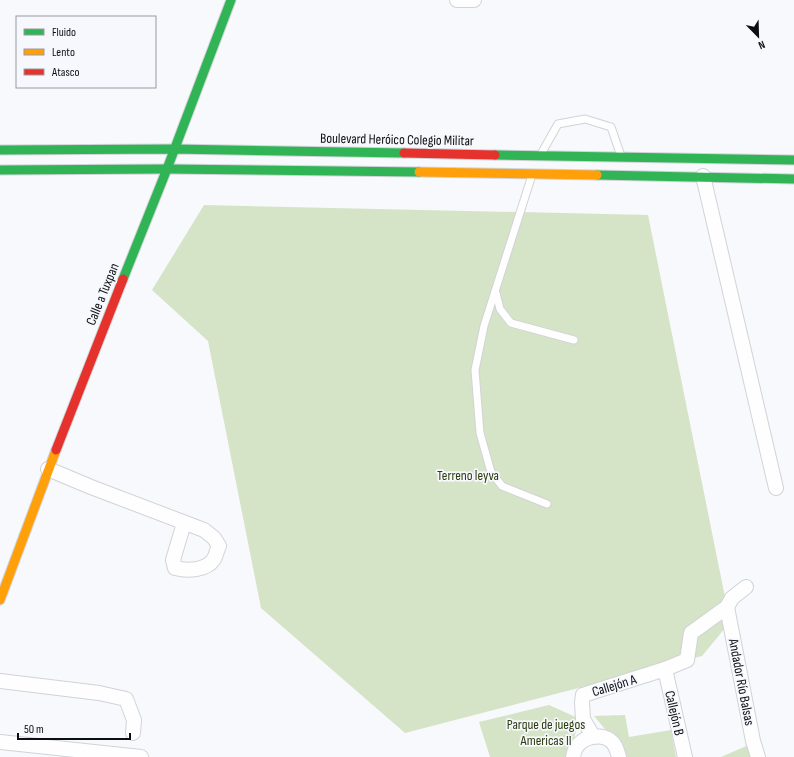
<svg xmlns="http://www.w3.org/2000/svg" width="794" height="757" font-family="'Sofia Sans Condensed',sans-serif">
  <rect width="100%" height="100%" fill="#f7f9fc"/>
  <g fill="#d5e3c7">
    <path d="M204 205 648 215 730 622 702 656 405 733 261 608 208 341 152 290Z"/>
    <path d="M549 705 580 719 568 757H490L479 722Z"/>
    <path d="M625 715 629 737 671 730 676 757H623L610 735 594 716Z"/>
    <path d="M751 744 754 757H721Z"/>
  </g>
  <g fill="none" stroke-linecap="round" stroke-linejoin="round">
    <defs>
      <g id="lane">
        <path d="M541 154 558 124 585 119 611 127 621 156"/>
        <path d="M532 175 484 326 475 370 480 433 491 472 502 486 547 504"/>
        <path d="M496 293 500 309 511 323 574 340"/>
      </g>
      <g id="street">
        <path d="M457 0H474"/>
        <path d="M703 176 776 488"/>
        <path d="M48 469 91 487 204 530 214 538 219 546C217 550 216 555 214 559 206 571 187 571 175 568L173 560 184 523"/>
        <path d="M727 607 753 741 758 757"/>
        <path d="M665 669 685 757"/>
        <path d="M0 681 99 693 126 699 134 720 133 733"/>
        <path d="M593 736 583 719 582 702 583 695 665 669 687 660 691 633 727 607 732 598 746 587"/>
        <path d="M0 742 141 757"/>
        <path d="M573 757C574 754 574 750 576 748 582 737 600 733 610 740 616 744 617 751 619 757"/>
      </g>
      <g id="fast">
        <path d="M0 150 174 149 404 153"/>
        <path d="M495 155 794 160"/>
        <path d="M0 170 167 169 419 172"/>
        <path d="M597 175 794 179"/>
        <path d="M123 279 167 169 231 0"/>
      </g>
      <g id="slow">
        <path d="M419 172 597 175"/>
        <path d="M0 600 56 450"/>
      </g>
      <g id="jam">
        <path d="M404 153 495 155"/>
        <path d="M56 450 123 279"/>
      </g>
    </defs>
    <use href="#lane" stroke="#d1d3d7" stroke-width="9"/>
    <use href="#street" stroke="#d1d3d7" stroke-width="16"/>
    <use href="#fast" stroke="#d1d3d7" stroke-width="11"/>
    <use href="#slow" stroke="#d1d3d7" stroke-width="11"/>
    <use href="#jam" stroke="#d1d3d7" stroke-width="11"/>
    <use href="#lane" stroke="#fefeff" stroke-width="7"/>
    <use href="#street" stroke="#fefeff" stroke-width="14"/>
    <use href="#fast" stroke="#30b455" stroke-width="9"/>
    <use href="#slow" stroke="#ff9f0a" stroke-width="9"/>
    <use href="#jam" stroke="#e5322d" stroke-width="9"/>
  </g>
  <g text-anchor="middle" stroke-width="3.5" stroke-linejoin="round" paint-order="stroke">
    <g font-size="14" fill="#0c0e12" stroke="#f6f8fd">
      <text transform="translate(397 139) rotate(1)" y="5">Boulevard Heróico Colegio Militar</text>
      <text transform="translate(102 294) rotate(-68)" y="5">Calle a Tuxpan</text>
      <text transform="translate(742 682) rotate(79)" y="5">Andador Río Balsas</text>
      <text transform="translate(614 685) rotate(-17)" y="5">Callejón A</text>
      <text transform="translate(675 713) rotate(77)" y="5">Callejón B</text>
    </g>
    <g font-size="14" fill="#2c3c0d" stroke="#f6f8fd">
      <text x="468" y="480">Terreno leyva</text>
      <text x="546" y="729">Parque de juegos<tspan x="546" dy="16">Americas II</tspan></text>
    </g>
  </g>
  <rect x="16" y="16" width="140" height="72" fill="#f6f8fd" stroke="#989a9f"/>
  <rect x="24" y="29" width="20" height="6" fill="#30b455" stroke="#989a9f"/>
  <text x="52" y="36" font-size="12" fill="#0c0e12">Fluido</text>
  <rect x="24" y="49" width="20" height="6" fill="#ff9f0a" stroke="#989a9f"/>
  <text x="52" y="56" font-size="12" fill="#0c0e12">Lento</text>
  <rect x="24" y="69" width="20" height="6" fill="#e5322d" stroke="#989a9f"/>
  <text x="52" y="76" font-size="12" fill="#0c0e12">Atasco</text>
  <g transform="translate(758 36) rotate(157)" stroke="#f6f8fd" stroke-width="3" paint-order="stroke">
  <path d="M0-3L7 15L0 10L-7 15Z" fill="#0c0e12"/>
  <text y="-6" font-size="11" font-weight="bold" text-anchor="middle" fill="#0c0e12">N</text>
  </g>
  <path d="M18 733v6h112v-6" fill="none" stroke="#0c0e12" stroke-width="2"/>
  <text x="24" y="733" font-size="12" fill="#0c0e12" stroke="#f6f8fd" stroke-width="3" paint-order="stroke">50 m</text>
</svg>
